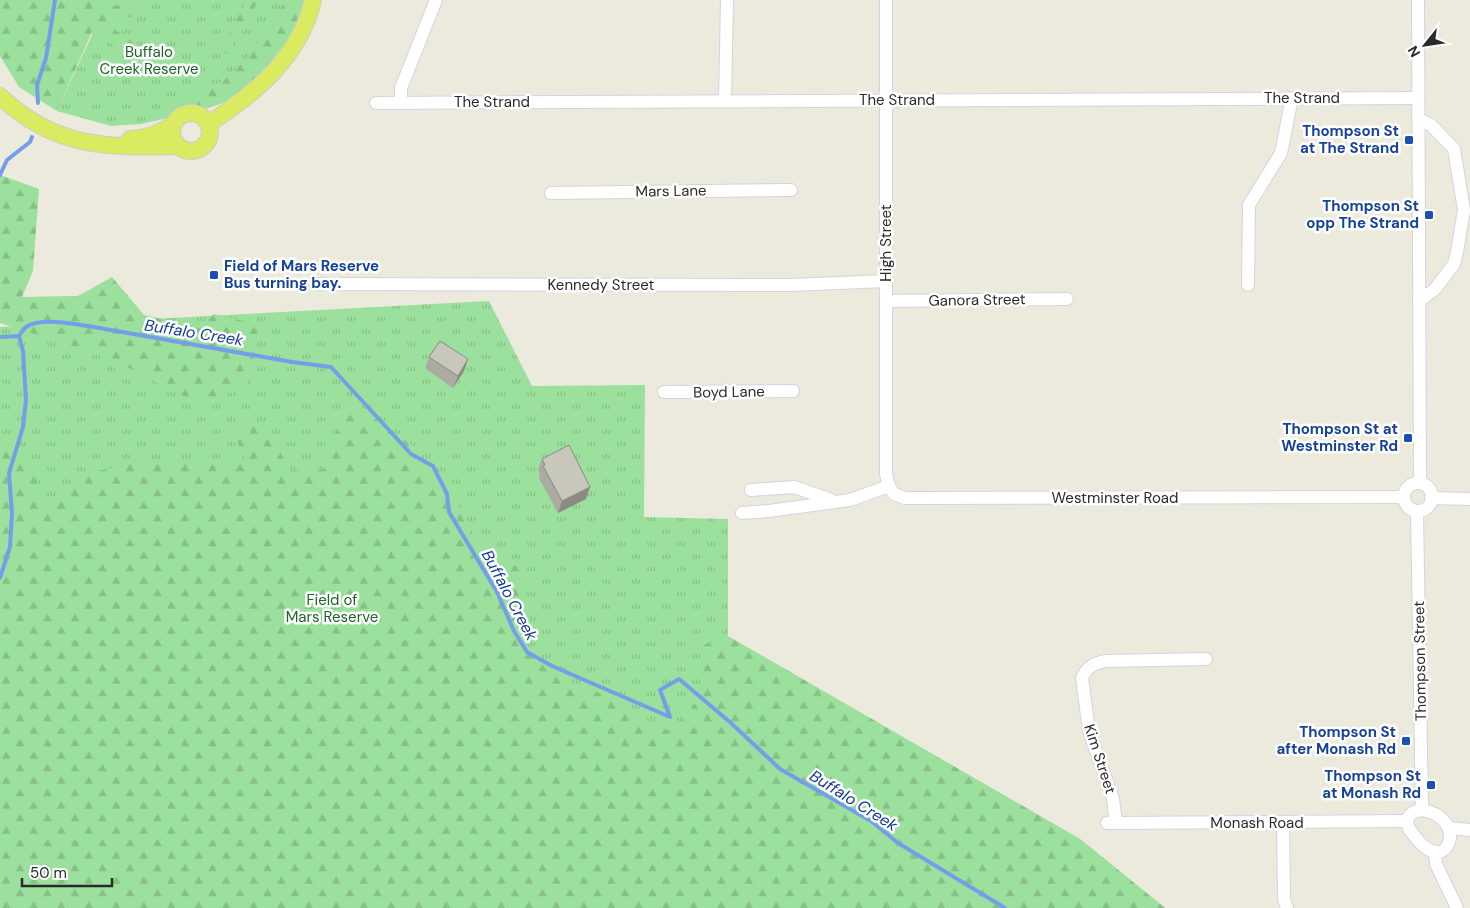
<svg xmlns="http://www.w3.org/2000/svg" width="1470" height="908" font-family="'DM Sans',sans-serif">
  <defs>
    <pattern id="grass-tufts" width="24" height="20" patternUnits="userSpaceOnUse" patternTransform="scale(1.25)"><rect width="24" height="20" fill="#9be09c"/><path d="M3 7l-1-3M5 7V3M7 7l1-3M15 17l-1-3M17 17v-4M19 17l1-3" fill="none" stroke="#86c087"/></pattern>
    <pattern id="forest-firs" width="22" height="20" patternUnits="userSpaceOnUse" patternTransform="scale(1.25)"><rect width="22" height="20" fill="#9be09c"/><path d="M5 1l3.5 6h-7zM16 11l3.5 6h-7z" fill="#86c087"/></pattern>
  </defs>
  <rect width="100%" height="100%" fill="#eceadc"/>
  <g fill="url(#grass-tufts)">
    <path d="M108 0H307L247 86 231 100 199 111 141 124 111 126 57 111Z"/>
    <path d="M489 301 532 386 645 385 644 517 728 519V637L1080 839 1165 908H0V327Z"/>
  </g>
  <g fill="url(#forest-firs)">
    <path d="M0 0H108L107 2 112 6 135 3 142 11 128 18 115 21V30L143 48H162L165 57H140L112 44 92 32 57 111 19 87 0 56Z"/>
    <path d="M247 0H259L226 54 219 51Z"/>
    <path d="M286 0H307L304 12 277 63 231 100 199 111 191 102 194 94 222 82 250 56Z"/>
    <path d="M0 175 39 189 33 271 22 297 78 296 112 277 144 315 200 328 214 314 260 325 247 388 196 403 112 359 0 323Z"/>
    <path d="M357 406 412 445 424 470 454 497 472 532 488 556 524 569V648L565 685 593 690 671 732 703 694 704 645 728 636 1080 839 1165 908H0V434L3 442 27 448 45 508 62 487 93 472 149 460 246 463 229 422 265 429 292 471 330 469 335 435Z"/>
  </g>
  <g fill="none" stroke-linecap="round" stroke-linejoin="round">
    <g stroke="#739fea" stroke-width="4">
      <path d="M38 103 37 85 46 58 55 0"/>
      <path d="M0 175 7 160 30 142 32 137"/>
      <path d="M19 336C21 333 23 329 26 327 40 317 72 324 88 326L292 362 331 367 411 454 433 466 447 494 449 512 497 592 514 631 527 652 552 666 670 717 660 690 679 679 731 723 780 769 871 821 898 843 1005 908"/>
      <path d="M0 337 19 336"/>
      <path d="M0 578 10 547 12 513 9 473 23 427 26 400 23 351 19 336"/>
    </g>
    <defs>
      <g id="minor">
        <path d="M886 0V474L889 486 894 494 905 498 1404 497"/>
        <path d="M1418 0 1420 483"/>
        <path d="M725 101 727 0"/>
        <path d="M376 103 1418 98"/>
        <path d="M401 103V88L436 0"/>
        <path d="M1418 119 1431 125 1454 149 1464 210 1457 252 1454 264 1435 289 1419 301"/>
        <path d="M551 193 791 190"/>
        <path d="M315 284 791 285 886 281"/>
        <path d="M1248 285 1249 205 1281 153 1292 98"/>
        <path d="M887 301 1067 299"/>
        <path d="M664 392 793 391"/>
        <circle cx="1418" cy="497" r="14"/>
        <path d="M751 490 794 487 829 499 834 502"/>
        <path d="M1431 498 1470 499"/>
        <path d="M1417 511 1422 810"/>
        <path d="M742 513 769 511 850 500 889 486"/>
        <path d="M1422 810C1470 818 1448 878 1417 839 1411 832 1407 828 1407 819 1411 813 1414 811 1422 810Z"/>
        <path d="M1107 823 1407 821"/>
        <path d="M1116 823 1113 799 1089 731 1082 678C1087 667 1094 663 1106 661L1206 659"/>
        <path d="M1283 823 1284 899 1287 908"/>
        <path d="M1449 828 1470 830"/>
        <path d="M1435 852 1436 864 1457 908"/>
      </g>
      <g id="major">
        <path d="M0 96C54 148 108 148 179 146"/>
        <circle cx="191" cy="132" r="19"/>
        <path d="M208 124C255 94 300 57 313 0"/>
        <path d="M130 139C146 139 159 133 173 125"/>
      </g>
    </defs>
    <use href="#minor" stroke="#d5d2e2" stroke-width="14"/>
    <use href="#major" stroke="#ccc" stroke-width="18"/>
    <use href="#minor" stroke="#fff" stroke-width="12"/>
    <use href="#major" stroke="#daeb62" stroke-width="16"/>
  </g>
  <g fill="#ababa2">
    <path d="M429 357 468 359 464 371 453 388 425 368Z"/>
    <path d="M542 459 586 499 558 513 539 478 540 475 538 470Z"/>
  </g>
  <g fill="#8b8b84">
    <path d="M468 359 464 371 453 388 458 376Z"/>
    <path d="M590 487 586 499 558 513 562 501Z"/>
  </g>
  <g fill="#c7c7bc" stroke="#8b8b84">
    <path d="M440 341 468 359 458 376 429 357Z"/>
    <path d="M569 445 590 487 562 501 543 466 545 465 542 459Z"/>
  </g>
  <g fill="#1a4fb4" stroke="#fff" stroke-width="2">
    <rect x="1404" y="135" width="10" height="10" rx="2.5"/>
    <rect x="1424" y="210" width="10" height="10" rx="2.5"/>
    <rect x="209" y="270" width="10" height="10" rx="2.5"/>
    <rect x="1403" y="433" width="10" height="10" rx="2.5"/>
    <rect x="1401" y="736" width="10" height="10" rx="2.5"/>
    <rect x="1426" y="780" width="10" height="10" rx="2.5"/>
  </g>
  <g text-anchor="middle" stroke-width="5" stroke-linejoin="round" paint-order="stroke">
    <g font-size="15" fill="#1d6428" stroke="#fff">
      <text x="149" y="57">Buffalo<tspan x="149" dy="17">Creek Reserve</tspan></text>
      <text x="332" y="605">Field of<tspan x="332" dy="17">Mars Reserve</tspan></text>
    </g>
    <g font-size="15" fill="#2a2a2a" stroke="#fff">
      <text x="1302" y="103">The Strand</text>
      <text x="897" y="105">The Strand</text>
      <text x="492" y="107">The Strand</text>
      <text transform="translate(671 191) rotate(-1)" y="5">Mars Lane</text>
      <text transform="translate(886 243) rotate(-90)" y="5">High Street</text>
      <text x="601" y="290">Kennedy Street</text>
      <text transform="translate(977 300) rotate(-1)" y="5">Ganora Street</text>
      <text transform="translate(729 392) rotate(-1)" y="5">Boyd Lane</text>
      <text x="1115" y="503">Westminster Road</text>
      <text transform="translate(1420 661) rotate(-91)" y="5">Thompson Street</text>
      <text transform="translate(1100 759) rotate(72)" y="5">Kim Street</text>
      <text x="1257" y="828">Monash Road</text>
    </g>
    <g font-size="15" font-weight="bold" fill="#164399" stroke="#fff" text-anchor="end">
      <text x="1399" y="136">Thompson St<tspan x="1399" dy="17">at The Strand</tspan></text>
      <text x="1419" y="211">Thompson St<tspan x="1419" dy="17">opp The Strand</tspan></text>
      <text x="224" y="271" text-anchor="start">Field of Mars Reserve<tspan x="224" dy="17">Bus turning bay.</tspan></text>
      <text x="1398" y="434">Thompson St at<tspan x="1398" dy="17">Westminster Rd</tspan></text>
      <text x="1396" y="737">Thompson St<tspan x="1396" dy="17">after Monash Rd</tspan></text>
      <text x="1421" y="781">Thompson St<tspan x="1421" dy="17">at Monash Rd</tspan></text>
    </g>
    <g font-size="16" font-style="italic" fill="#123996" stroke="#fff">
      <text transform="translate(194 332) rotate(9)" y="6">Buffalo Creek</text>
      <text transform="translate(510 595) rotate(62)" y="6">Buffalo Creek</text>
      <text transform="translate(854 800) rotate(32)" y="6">Buffalo Creek</text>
    </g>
  </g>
  <g transform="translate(1425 45) rotate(240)" stroke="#ffffff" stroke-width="4" paint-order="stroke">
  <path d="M0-4L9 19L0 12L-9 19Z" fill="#2a2a2a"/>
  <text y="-8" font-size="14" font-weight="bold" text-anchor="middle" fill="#2a2a2a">N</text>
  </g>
  <path d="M22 878v8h90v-8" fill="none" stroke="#2a2a2a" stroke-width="2.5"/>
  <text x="30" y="878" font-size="15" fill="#2a2a2a" stroke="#ffffff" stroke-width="4" paint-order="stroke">50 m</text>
</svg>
